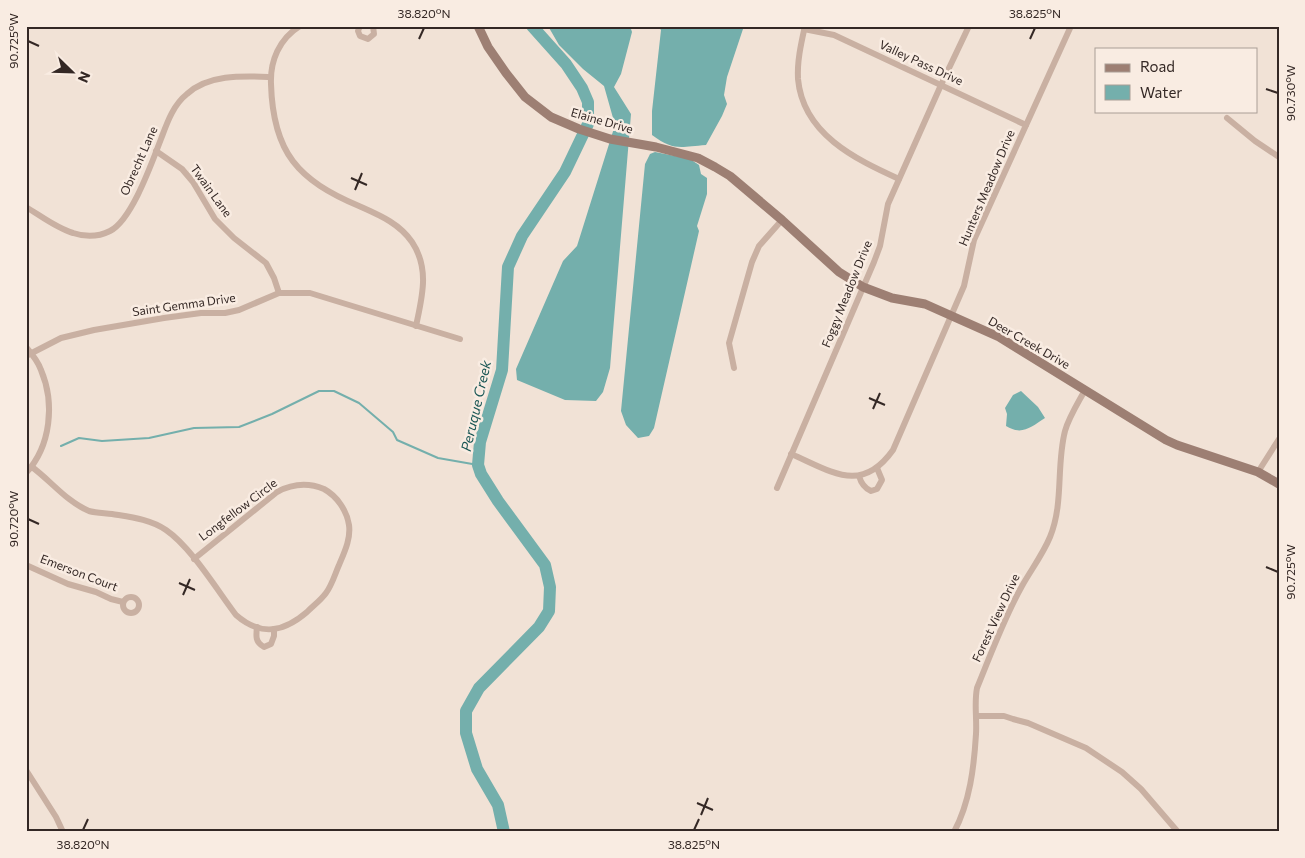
<svg xmlns="http://www.w3.org/2000/svg" width="1305" height="858" font-family="Commissioner,sans-serif">
  <rect width="100%" height="100%" fill="#f1e2d6"/>
  <g fill="#74afac">
    <path d="M548 26H630L632 32 621 74 614 87 631 114 610 368 603 392 596 401 565 400 517 380 516 369 563 261 577 246 615 125 604 86 583 69 559 45Z"/>
    <path d="M658 26H744L727 77 724 95 727 104 722 116 706 145C679 147 674 151 652 135V111L661 30Z"/>
    <path d="M655 152 690 159 699 165 701 174 707 178V194L697 226 699 231 654 428 649 436 638 438 626 425 621 411 645 164 650 154Z"/>
    <path d="M1021 391 1038 407 1045 418C1031 427 1022 436 1006 426L1007 414 1005 408 1013 395Z"/>
  </g>
  <g fill="none" stroke-linecap="round" stroke-linejoin="round">
    <g stroke="#74afac" stroke-width="2">
      <path d="M26 438H28"/>
      <path d="M61 446 79 438 102 441 149 438 194 428 239 427 272 414 319 391H334L359 403 393 432 397 440 438 458 478 465"/>
    </g>
    <path stroke="#74afac" stroke-width="12" d="M504 832 498 805 477 769 466 733V711L479 688 539 627 549 611 550 587 545 565 498 501 481 474 478 465 480 442 502 370 508 267 522 236 565 172 588 124V102L582 88 566 64 532 26"/>
    <g stroke="#c9b0a2" stroke-width="6">
      <path d="M300 26C279 39 270 61 271 84 273 153 298 180 359 206 379 215 399 223 412 242 430 269 422 297 416 326"/>
      <path d="M360 26 358 31 360 36 368 39 374 34 373 26"/>
      <path d="M805 26C801 44 797 61 798 79 803 134 855 159 899 179"/>
      <path d="M804 29 834 35 1026 125"/>
      <path d="M1227 118 1255 141 1279 157"/>
      <path d="M156 151 182 169 193 182 215 219 234 238 266 263 274 278 279 293"/>
      <path d="M26 207C41 216 56 228 73 233 85 237 98 237 110 231 132 220 152 162 161 139 167 123 173 105 187 94 209 74 243 76 271 77"/>
      <path d="M26 347C32 354 38 361 41 370 55 403 51 446 26 473"/>
      <path d="M26 356 61 338 94 330 164 318 201 313H225L239 310 279 293H310L460 339"/>
      <path d="M734 368 729 343 752 262 759 246 782 220"/>
      <path d="M791 454C831 471 861 495 893 450L964 286 974 240 1071 26"/>
      <path d="M32 467C51 481 67 502 89 511 96 513 104 513 112 514 130 517 150 519 166 530 191 547 217 590 236 615 261 637 284 632 307 612 313 606 321 600 326 593 332 585 335 574 339 565 344 553 351 539 349 525 347 511 337 496 324 489 307 482 292 484 277 492L194 559"/>
      <path d="M1258 472 1279 439"/>
      <path d="M859 476C861 483 864 488 871 491L877 489 882 480 877 468"/>
      <path d="M777 488 874 262 880 246 888 204 941 85 969 26"/>
      <path d="M26 565 68 584 96 592 111 599 123 602"/>
      <circle cx="131" cy="605" r="8"/>
      <path d="M257 627C256 636 255 642 264 647L271 644 274 636V629"/>
      <path d="M976 716H1004L1013 719 1028 723 1086 748 1122 772 1141 789 1178 832"/>
      <path d="M26 770 56 817 63 832"/>
      <path d="M954 832C970 802 974 767 976 734 977 718 974 703 977 688 991 654 1004 618 1022 586 1031 570 1043 554 1050 537 1064 503 1056 466 1065 431 1069 417 1078 403 1085 390"/>
    </g>
    <path stroke="#9d7f73" stroke-width="9" d="M478 26 488 47 506 73 525 97 551 117 579 129 610 139 656 147 698 158 715 167 730 176 782 220 839 272 863 287 892 298 925 304 999 337 1166 440 1177 445 1258 472 1279 484"/>
  </g>
  <path fill="none" stroke="#342825" stroke-width="2" d="M419 39 424 28M1030 39 1035 28M28 41 39 46M1266 89 1278 93M351 178 367 185M355 190 362 173M869 398 885 405M873 409 880 393M28 519 39 524M1266 567 1278 572M179 583 195 590M183 595 190 579M697 803 713 810M701 815 708 798M83 830 88 819M694 830 699 819"/>
  <g text-anchor="middle" stroke-width="5" stroke-linejoin="round" paint-order="stroke">
    <g font-size="12" fill="#342825" stroke="#f9ece2">
      <text transform="translate(921 63) rotate(25)" y="4">Valley Pass Drive</text>
      <text transform="translate(602 121) rotate(16)" y="4">Elaine Drive</text>
      <text transform="translate(139 161) rotate(-66)" y="4">Obrecht Lane</text>
      <text transform="translate(987 188) rotate(-67)" y="4">Hunters Meadow Drive</text>
      <text transform="translate(211 191) rotate(54)" y="4">Twain Lane</text>
      <text transform="translate(847 294) rotate(-68)" y="4">Foggy Meadow Drive</text>
      <text transform="translate(184 305) rotate(-8)" y="4">Saint Gemma Drive</text>
      <text transform="translate(1029 343) rotate(30)" y="4">Deer Creek Drive</text>
      <text transform="translate(238 510) rotate(-37)" y="4">Longfellow Circle</text>
      <text transform="translate(79 573) rotate(21)" y="4">Emerson Court</text>
      <text transform="translate(996 618) rotate(-65)" y="4">Forest View Drive</text>
    </g>
    <g font-size="14" font-style="italic" fill="#195654" stroke="#f9ece2">
      <text transform="translate(476 406) rotate(-77)" y="5">Peruque Creek</text>
    </g>
  </g>
  <rect width="1305" height="858" fill="none" stroke="#f9ece2" stroke-width="55"/>
  <rect x="1095" y="48" width="162" height="65" fill="#f9ece2" stroke="#aa9e96"/>
  <rect x="1105" y="64" width="25" height="8" fill="#9d7f73" stroke="#aa9e96"/>
  <text x="1140" y="72" font-size="15" fill="#342825">Road</text>
  <rect x="1105" y="85" width="25" height="15" fill="#74afac" stroke="#aa9e96"/>
  <text x="1140" y="98" font-size="15" fill="#342825">Water</text>
  <g transform="translate(72 72) rotate(113)" stroke="#f9ece2" stroke-width="4" paint-order="stroke">
  <path d="M0-4L9 19L0 12L-9 19Z" fill="#342825"/>
  <text y="-8" font-size="14" font-weight="bold" text-anchor="middle" fill="#342825">N</text>
  </g>
  <rect x="28" y="28" width="1250" height="802" fill="none" stroke="#342825" stroke-width="2"/>
  <g font-size="12" text-anchor="middle" fill="#342825">
    <text x="424" y="18">38.820°N</text>
    <text x="1035" y="18">38.825°N</text>
    <text transform="translate(14 41) rotate(-90)" y="4">90.725°W</text>
    <text transform="translate(1291 93) rotate(-90)" y="4">90.730°W</text>
    <text transform="translate(14 519) rotate(-90)" y="4">90.720°W</text>
    <text transform="translate(1291 572) rotate(-90)" y="4">90.725°W</text>
    <text x="83" y="849">38.820°N</text>
    <text x="694" y="849">38.825°N</text>
  </g>
</svg>
